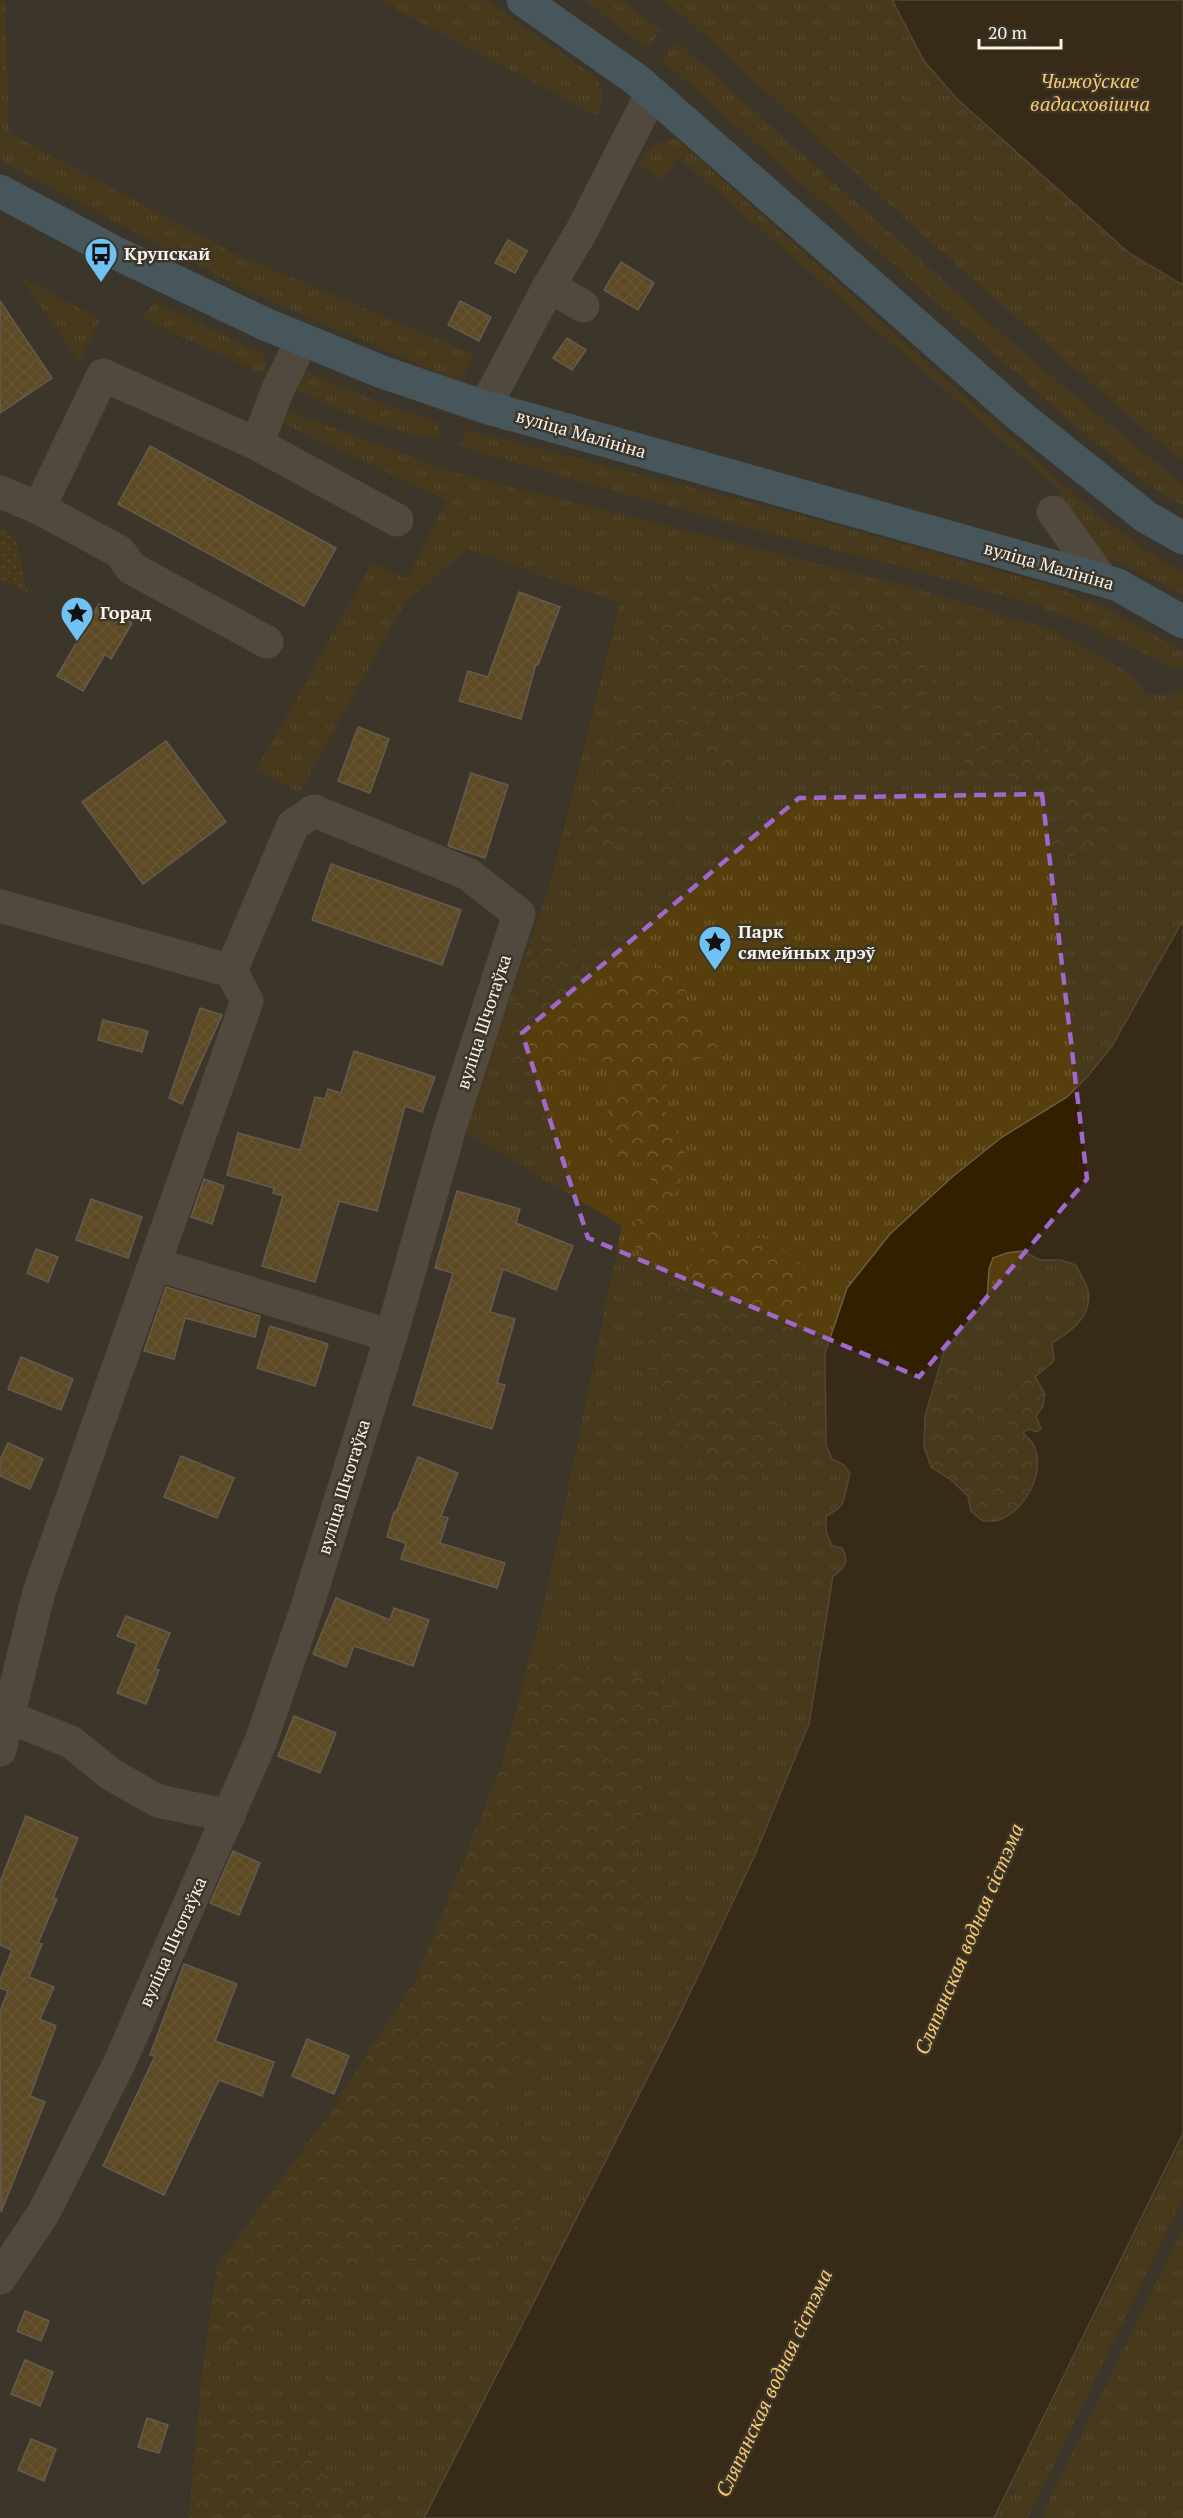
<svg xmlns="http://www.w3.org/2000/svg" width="1183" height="2518" font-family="'PT Serif',serif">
  <defs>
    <pattern id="grass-tufts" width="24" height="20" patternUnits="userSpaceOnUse" patternTransform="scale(1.5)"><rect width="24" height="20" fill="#563f0c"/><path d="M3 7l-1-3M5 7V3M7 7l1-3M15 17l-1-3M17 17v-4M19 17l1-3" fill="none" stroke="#6f5b30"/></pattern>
    <pattern id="forest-crowns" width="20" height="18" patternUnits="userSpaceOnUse" patternTransform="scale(1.5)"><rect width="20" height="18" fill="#563f0c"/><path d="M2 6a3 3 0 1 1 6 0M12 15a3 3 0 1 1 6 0" fill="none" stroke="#6f5b30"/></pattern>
    <pattern id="park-dots" width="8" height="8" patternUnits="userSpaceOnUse" patternTransform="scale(1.5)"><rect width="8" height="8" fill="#563f0c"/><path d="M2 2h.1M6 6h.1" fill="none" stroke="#6f5b30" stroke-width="1.8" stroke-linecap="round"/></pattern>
    <pattern id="building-cross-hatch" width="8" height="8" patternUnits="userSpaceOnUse" patternTransform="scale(1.5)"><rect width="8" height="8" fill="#85631d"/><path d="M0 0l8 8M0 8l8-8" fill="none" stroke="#977a3e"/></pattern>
  </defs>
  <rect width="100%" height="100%" fill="#3c3529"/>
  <g fill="url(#grass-tufts)">
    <path d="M0 0H5L9 133 233 253 475 355 462 378 448 377 239 287 0 160Z"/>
    <path d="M379 0H487L594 76C606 91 605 99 597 116Z"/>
    <path d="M585 0H622L661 30 647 49Z"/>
    <path d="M660 0H892L924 61 957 99 1129 253 1183 285V460L1155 439 928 240 688 20Z"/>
    <path d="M676 41 1028 357 1183 485V506L1146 483 1093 441 662 60Z"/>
    <path d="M677 139 1101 518 1160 560 1183 572V594L1092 549 1058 502 1062 492 678 157 662 180 639 165C651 146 654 141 677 139Z"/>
    <path d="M19 275 100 320 79 363Z"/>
    <path d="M155 302 264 354 267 363 262 374 142 318Z"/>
    <path d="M304 371 380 403 439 423V437C392 438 332 405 288 386Z"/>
    <path d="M288 411 455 473 913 588 1052 630 1130 673 1146 695 1174 694 1183 688V920L1112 1046 1087 1077 1067 1097 1002 1137 825 1353 826 1445 832 1459 844 1465 850 1474C846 1489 846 1507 830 1512 833 1523 848 1554 846 1563 844 1570 839 1573 833 1577L809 1724 754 1857 680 2014 424 2518H189L201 2380 217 2266 322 2124 415 1981 503 1762 547 1590 622 1226 463 1131 550 884 620 603 467 549 405 603 299 793 257 769 372 563 407 579 446 500 282 423Z"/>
    <path d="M466 430 784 511 1047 584 1110 610 1183 652V667L1180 670C1138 653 1098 628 1056 613 958 579 858 556 758 530 658 504 559 476 460 446Z"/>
    <path d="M1023 1251 1040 1260H1061L1076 1265C1079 1273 1086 1282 1088 1291 1093 1316 1071 1332 1052 1343L1037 1459 925 1416 944 1352 987 1300 989 1269 993 1258 1007 1253Z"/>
    <path d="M1183 2140V2198L1028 2518H996L1008 2494 1014 2496 1016 2491 1010 2488Z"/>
    <path d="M1183 2228V2518H1042L1045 2509Z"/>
  </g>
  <g fill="url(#forest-crowns)">
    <path d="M729 579 748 602 775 673 766 692 739 699 717 693 696 707C717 728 731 737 737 768L724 778 705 765 683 738 668 746 684 791 678 806 663 811 641 804 631 817 627 835 607 847 591 841 586 828 591 797 607 744 631 697 662 616 697 591Z"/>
    <path d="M810 595 829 608 887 622 901 639C927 644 930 647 940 672L932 689 896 717 879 715 859 694 822 701 810 694 791 669 794 654 770 627 772 611 791 598Z"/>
    <path d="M995 700C1020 710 1033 721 1036 748 1045 749 1051 745 1060 744 1077 743 1100 774 1107 788L1097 807 1112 825 1113 833 1093 852 1081 846 1072 858 1061 864 1051 858 1042 844 1045 831 1061 817 1063 806C1053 797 1042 787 1028 785 1019 783 1009 789 1000 787 970 779 949 749 965 719 971 708 983 702 995 700Z"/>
    <path d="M555 939 573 946 582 964 588 995 600 997 618 958 668 971 687 993 685 1010 696 1019 714 1024 721 1041C711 1061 699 1060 678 1060 667 1077 657 1100 668 1120 679 1140 688 1138 685 1165 682 1191 667 1197 661 1215 658 1226 660 1240 659 1252L643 1257 631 1240 639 1211 650 1200 652 1181 643 1164 619 1158 609 1146 606 1115 617 1095 607 1062 575 1057 561 1076 528 1071 497 1054 531 953Z"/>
    <path d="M713 1232 770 1239 811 1273 770 1458 757 1490 710 1488 649 1369 648 1334Z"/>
    <path d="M958 1336 962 1380 976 1403 977 1434 987 1432C984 1399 993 1391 1024 1380L1032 1352 1052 1343 1055 1361 1043 1406 1036 1416 1041 1429 1036 1432C1033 1444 1036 1450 1037 1461 1038 1484 1023 1510 1001 1519 996 1522 989 1521 982 1521L971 1511 950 1479 931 1467 924 1447 925 1416 944 1352Z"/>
    <path d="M531 1653 588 1665 627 1681 653 1668C696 1695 651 1737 644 1770 640 1791 645 1815 647 1835L632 1855 645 1894 628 1914 607 1913 596 1925 601 1942 600 1959 585 1970 578 1986 562 1988 514 2021C518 2045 528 2075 505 2093 499 2098 491 2101 485 2105L532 2193C530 2203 527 2214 520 2222 507 2236 470 2266 452 2267 431 2269 399 2253 375 2262 366 2266 357 2275 349 2281 336 2289 321 2294 308 2302 278 2320 245 2357 207 2342L217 2266 322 2124 415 1981 503 1762Z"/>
    <path d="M248 2407 380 2513 377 2518H189L195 2444Z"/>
  </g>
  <path fill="url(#park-dots)" d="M0 528 15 538 28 593 0 579Z"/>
  <g fill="#311f00" stroke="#6c5f46" stroke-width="1.5" fill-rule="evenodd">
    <path d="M892 0H1183V285L1129 253 957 99 924 61Z"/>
    <path d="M1183 920V2133L994 2518H424L680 2014 754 1857 809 1724 833 1576C844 1569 850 1561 842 1548L832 1546 826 1531V1516L838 1509 843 1502 850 1474 844 1465 832 1459 826 1445 825 1353 847 1288 890 1234 952 1177 1002 1137 1067 1097 1087 1077 1112 1046ZM1023 1251 1040 1260H1061L1076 1265C1079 1273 1086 1282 1088 1291 1093 1316 1070 1332 1052 1343L1054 1361 1035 1377 1045 1394 1043 1406 1036 1416 1041 1429 1036 1432 1029 1429 1023 1433C1026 1436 1030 1440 1033 1444 1047 1470 1026 1509 1001 1519 996 1522 989 1521 983 1521L971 1511 968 1496 950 1479 931 1467 924 1447 925 1416 944 1352 987 1300 989 1269 993 1258 1007 1253Z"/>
  </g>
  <g fill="url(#building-cross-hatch)" stroke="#938b7d" stroke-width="1.5">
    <path d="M508 240 527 251 515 273 495 263Z"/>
    <path d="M621 262 654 283 638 310 604 290Z"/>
    <path d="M0 301 52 378 0 413Z"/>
    <path d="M460 301 491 317 479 341 448 325Z"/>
    <path d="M567 338 586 350 572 370 553 358Z"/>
    <path d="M150 446 336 548 304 606 118 504Z"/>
    <path d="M519 592 560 607 538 665 536 664 521 719 459 701 468 671 488 677Z"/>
    <path d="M99 604 132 623 111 659 105 654 83 691 57 676Z"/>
    <path d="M358 727 389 739 370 793 338 781Z"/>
    <path d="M166 741 226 822 143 884 82 802Z"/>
    <path d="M471 773 508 785 485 858 448 846Z"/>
    <path d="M331 864 461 910 442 965 312 920Z"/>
    <path d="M200 1008 222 1015 182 1104 169 1098Z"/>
    <path d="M103 1020 148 1031 142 1052 98 1040Z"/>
    <path d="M354 1051 435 1077 422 1112 405 1106 377 1211 339 1201 315 1282 262 1266 283 1196 273 1193 274 1188 227 1175 238 1133 300 1150 315 1097 325 1099 328 1089 341 1093Z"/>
    <path d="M204 1179 224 1186 212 1224 191 1217Z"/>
    <path d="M457 1191 520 1209 516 1223 573 1246 556 1290 503 1269 490 1312 515 1319 497 1383 505 1385 492 1429 413 1405 453 1273 435 1268Z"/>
    <path d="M91 1199 142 1217 128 1258 76 1240Z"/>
    <path d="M36 1249 58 1257 48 1282 27 1273Z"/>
    <path d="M166 1287 260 1316 255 1337 185 1318 174 1359 144 1351Z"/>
    <path d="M270 1326 328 1344 315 1386 257 1368Z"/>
    <path d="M21 1357 73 1379 61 1410 8 1389Z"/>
    <path d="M8 1443 43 1459 30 1489 0 1476V1460Z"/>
    <path d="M181 1456 234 1478 217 1518 164 1497Z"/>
    <path d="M418 1457 458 1473 441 1516 448 1518 440 1543 505 1563 497 1588 401 1559 406 1543 387 1537 394 1512H396Z"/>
    <path d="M336 1598 390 1620 394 1608 429 1620 413 1666 354 1646 346 1667 313 1654Z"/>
    <path d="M126 1616 170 1633 155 1669 159 1670 146 1704 117 1693 137 1644 117 1636Z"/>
    <path d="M294 1716 336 1733 320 1773 278 1756Z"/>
    <path d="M26 1816 78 1838 53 1898 57 1899 38 1943 42 1944 29 1977 54 1987 40 2019 56 2026 30 2096 45 2102 1 2212 0 2011 8 1991 0 1988V1980L12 1950 0 1945V1882Z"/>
    <path d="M233 1851 260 1863 239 1915 210 1903Z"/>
    <path d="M184 1964 237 1984 215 2041 274 2062 262 2096 219 2080 164 2195 103 2166 155 2056 150 2055Z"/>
    <path d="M307 2039 349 2056 334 2094 292 2076Z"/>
    <path d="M25 2311 49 2321 41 2341 17 2331Z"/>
    <path d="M25 2360 53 2372 40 2406 11 2394Z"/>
    <path d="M147 2418 168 2425 159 2453 138 2447Z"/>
    <path d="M31 2439 56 2449 44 2481 18 2470Z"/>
  </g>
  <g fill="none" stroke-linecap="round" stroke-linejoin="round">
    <g stroke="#6b6356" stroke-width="33">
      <path d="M549 286 583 306"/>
      <path d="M485 407 549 286 581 232 652 93"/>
      <path d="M257 444 278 389 302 340"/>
      <path d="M0 492 39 508 103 375 257 444 397 520"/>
      <path d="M39 508 120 552 131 568 267 642"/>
      <path d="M1053 512 1102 580"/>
      <path d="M0 906 231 971"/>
      <path d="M155 1264 391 1336"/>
      <path d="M8 1717 71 1742 112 1775 158 1801 229 1816"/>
      <path d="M0 1750 39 1592 247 1001 231 971 293 825 314 811 468 874 519 914 452 1121 391 1336 308 1604 261 1741 119 2064 43 2214 0 2278"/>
    </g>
    <g stroke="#547f96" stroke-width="33">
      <path d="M523 0 637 80 1021 417 1146 517 1183 538"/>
      <path d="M0 191 116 253 265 324 382 372 485 407 1102 580 1118 585 1183 622"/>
    </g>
  </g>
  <path d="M0 0H1183V2518H0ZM1042 794 1087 1179 919 1377 588 1238 522 1033 799 798Z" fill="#3c3529" fill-opacity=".55" fill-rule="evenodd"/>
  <path fill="none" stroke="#a068cc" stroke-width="4.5" stroke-dasharray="12 8" stroke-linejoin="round" d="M1042 794 1087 1179 919 1377 588 1238 522 1033 799 798Z"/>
  <defs>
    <symbol id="bus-pin" viewBox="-11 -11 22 30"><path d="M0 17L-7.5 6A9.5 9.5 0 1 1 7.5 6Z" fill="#70c2f4" stroke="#3c3529"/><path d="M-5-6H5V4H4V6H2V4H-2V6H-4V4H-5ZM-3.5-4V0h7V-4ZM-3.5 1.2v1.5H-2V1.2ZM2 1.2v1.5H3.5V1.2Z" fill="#111"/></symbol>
    <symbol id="sight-pin" viewBox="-11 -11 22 30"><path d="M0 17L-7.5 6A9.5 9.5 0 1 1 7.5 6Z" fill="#70c2f4" stroke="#3c3529"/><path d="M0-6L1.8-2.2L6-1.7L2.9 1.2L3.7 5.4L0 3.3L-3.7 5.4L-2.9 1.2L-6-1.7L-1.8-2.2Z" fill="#111"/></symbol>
  </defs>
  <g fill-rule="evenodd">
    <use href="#bus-pin" x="82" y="235" width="38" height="52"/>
    <use href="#sight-pin" x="58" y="594" width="38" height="52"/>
    <use href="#sight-pin" x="696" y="923" width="38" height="52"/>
  </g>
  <g text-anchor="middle" stroke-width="5" stroke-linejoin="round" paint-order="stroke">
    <g font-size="18" font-weight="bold" fill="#f7f3eb" stroke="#3c3529" text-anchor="start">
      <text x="124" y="260">Крупскай</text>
      <text x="100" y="619">Горад</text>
      <text x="738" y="938">Парк<tspan x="738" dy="21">сямейных дрэў</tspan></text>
    </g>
    <g font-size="18" fill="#f7f3eb" stroke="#3c3529">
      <text transform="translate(581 434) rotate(16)" y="6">вуліца Малініна</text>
      <text transform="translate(1049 566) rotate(16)" y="6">вуліца Малініна</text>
      <text transform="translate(484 1022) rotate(-72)" y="6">вуліца Шчотаўка</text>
      <text transform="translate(344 1487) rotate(-73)" y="6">вуліца Шчотаўка</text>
      <text transform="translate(173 1942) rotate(-66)" y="6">вуліца Шчотаўка</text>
    </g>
    <g font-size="20" font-style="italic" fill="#fbc96b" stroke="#3c3529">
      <text x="1090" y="88">Чыжоўскае<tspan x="1090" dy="23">вадасховішча</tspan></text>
      <text transform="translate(969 1939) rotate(-67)" y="7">Сляпянская водная сістэма</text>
      <text transform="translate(774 2383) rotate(-65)" y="7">Сляпянская водная сістэма</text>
    </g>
  </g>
  <path d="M979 39v9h82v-9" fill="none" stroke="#f7f3eb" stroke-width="3"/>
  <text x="988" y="39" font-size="18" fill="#f7f3eb" stroke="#3c3529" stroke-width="4.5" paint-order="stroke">20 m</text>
</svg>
